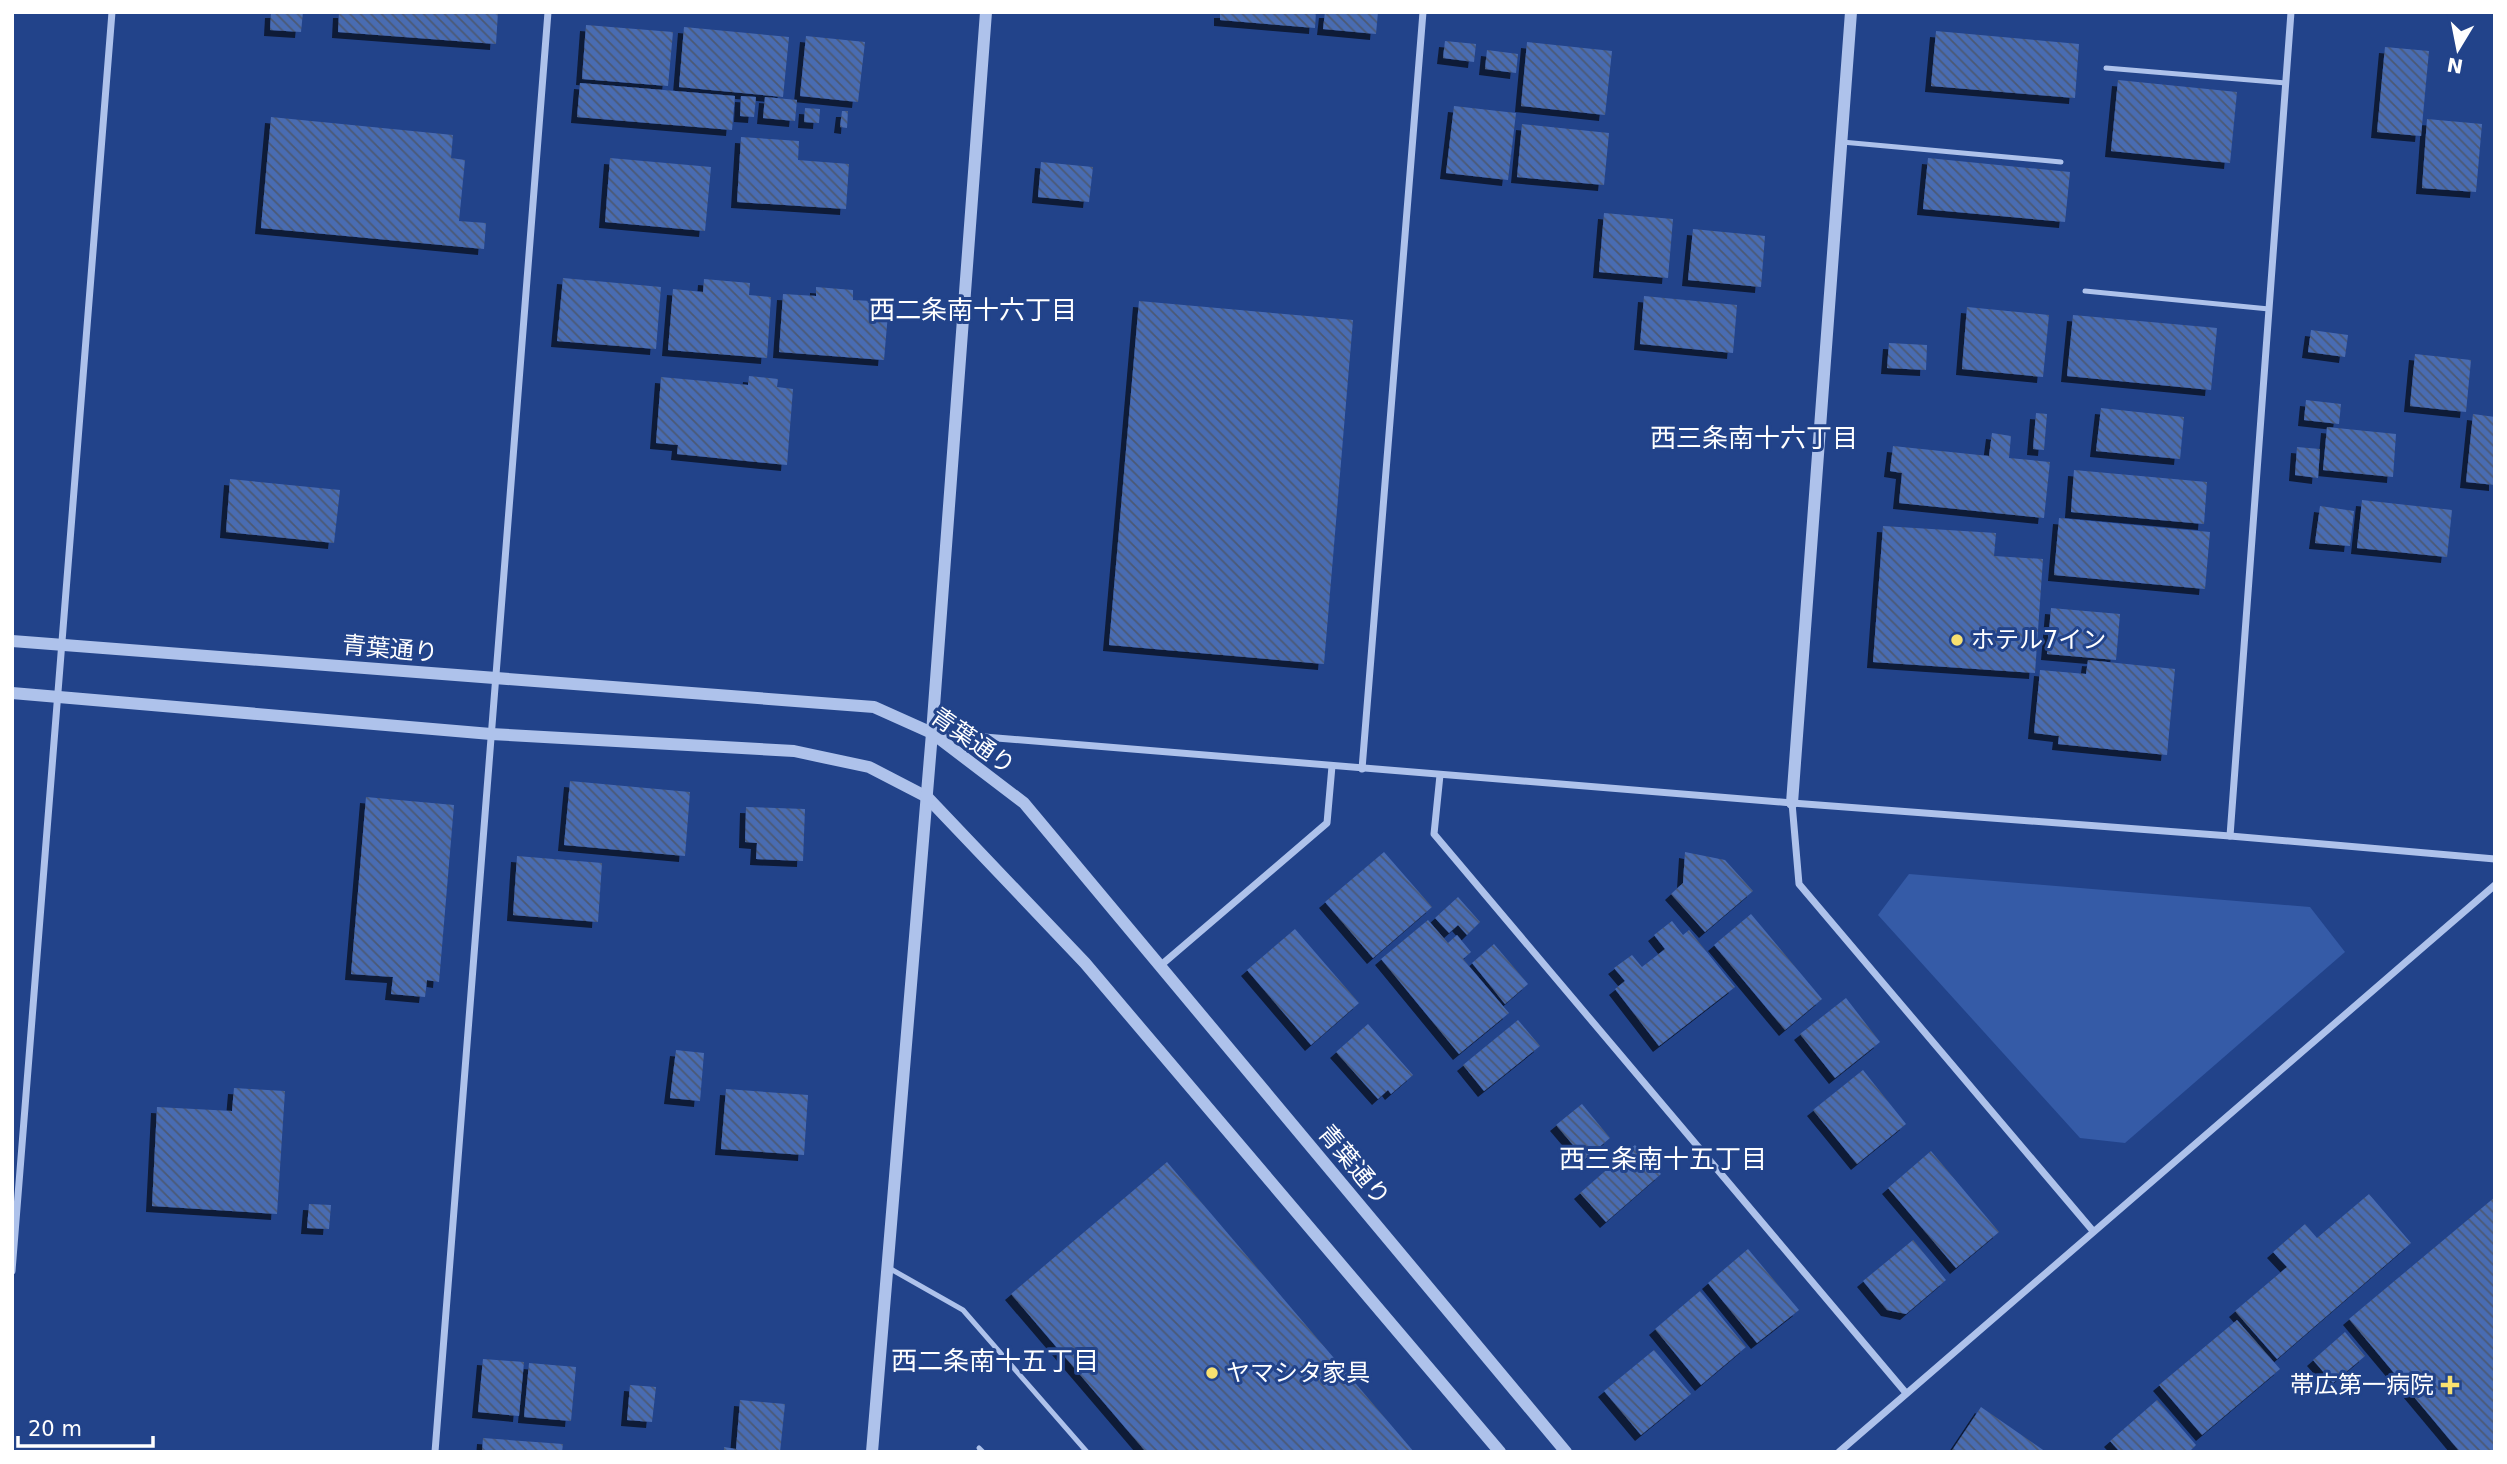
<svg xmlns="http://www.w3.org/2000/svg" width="2507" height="1464" font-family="'DejaVu Sans','Noto Sans JP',sans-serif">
  <defs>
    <pattern id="building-back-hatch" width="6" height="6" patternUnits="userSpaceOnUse" patternTransform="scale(1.75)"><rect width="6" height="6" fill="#4a6cb2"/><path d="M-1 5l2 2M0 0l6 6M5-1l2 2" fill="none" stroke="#4b5975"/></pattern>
    <filter id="shadow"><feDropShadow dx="-6" dy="6" stdDeviation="0" flood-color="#0009"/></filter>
  </defs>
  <rect width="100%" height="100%" fill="#22438a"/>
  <path fill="#355ba7" d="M1909 874 2310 907 2345 952 2125 1143 2080 1138 1878 915Z"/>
  <g fill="url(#building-back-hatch)" filter="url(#shadow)">
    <path d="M271 12H303L301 32 270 30Z"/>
    <path d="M339 12H498L496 44 338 32Z"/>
    <path d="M1220 12H1316L1315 28 1220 20Z"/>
    <path d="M1325 12H1378L1376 34 1323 29Z"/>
    <path d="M586 25 673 32 668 86 582 79Z"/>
    <path d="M684 27 789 37 783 97 679 87Z"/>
    <path d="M1936 31 2079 44 2075 98 1931 86Z"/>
    <path d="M806 36 865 42 858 102 800 96Z"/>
    <path d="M1445 41 1476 44 1474 62 1443 58Z"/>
    <path d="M1527 42 1612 51 1605 115 1521 106Z"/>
    <path d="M2385 47 2429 51 2421 136 2377 132Z"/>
    <path d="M1487 50 1518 54 1516 73 1485 69Z"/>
    <path d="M2118 80 2237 92 2230 163 2111 151Z"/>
    <path d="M580 83 735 96 732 130 577 117Z"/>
    <path d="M741 96 756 97 754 117 740 116Z"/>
    <path d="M765 97 797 100 795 121 763 118Z"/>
    <path d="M1454 106 1516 113 1508 180 1446 173Z"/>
    <path d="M805 108 820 109 819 123 804 122Z"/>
    <path d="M842 111H848L847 128 840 127Z"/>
    <path d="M271 117 453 135 451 158 465 160 459 221 486 223 484 249 261 228Z"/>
    <path d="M2427 119 2482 124 2476 192 2422 188Z"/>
    <path d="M1522 124 1609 133 1604 185 1517 177Z"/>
    <path d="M741 137 799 141 798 160 849 164 846 209 737 202Z"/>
    <path d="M610 158 711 167 705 231 605 222Z"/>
    <path d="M1928 158 2070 172 2065 222 1923 209Z"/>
    <path d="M1041 162 1093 167 1089 202 1038 197Z"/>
    <path d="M1604 213 1673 219 1668 278 1599 272Z"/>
    <path d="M1693 229 1765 236 1761 287 1688 280Z"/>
    <path d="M563 278 661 287 656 349 557 341Z"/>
    <path d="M704 279 750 283 749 295 771 297 767 358 668 350 673 289 703 292Z"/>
    <path d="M816 287 853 290V300L889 302 884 360 779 352 783 294 816 296Z"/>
    <path d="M1644 296 1737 305 1733 353 1640 344Z"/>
    <path d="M1139 301 1353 320 1324 664 1109 645Z"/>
    <path d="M1967 307 2049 315 2043 377 1962 369Z"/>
    <path d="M2073 315 2217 328 2211 390 2067 376Z"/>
    <path d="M2311 330 2348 335 2345 357 2308 352Z"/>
    <path d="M1889 343 1927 345 1926 370 1887 368Z"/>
    <path d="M2415 354 2471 360 2466 412 2410 406Z"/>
    <path d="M749 376 778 379 777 387 793 389 787 465 677 454 678 445 656 443 661 377 748 385Z"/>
    <path d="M2306 400 2341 404 2339 424 2304 420Z"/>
    <path d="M2101 408 2184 417 2180 459 2096 451Z"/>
    <path d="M2036 413 2047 414 2044 450 2033 449Z"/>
    <path d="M2473 414 2495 417V485L2466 482Z"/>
    <path d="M2327 427 2396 434 2393 477 2323 470Z"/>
    <path d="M1992 433 2011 436 2009 458 2050 462 2044 518 1899 503 1902 473 1890 471 1893 446 1989 456Z"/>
    <path d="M2297 447 2320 449 2318 478 2295 475Z"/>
    <path d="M2074 470 2207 482 2204 524 2071 512Z"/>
    <path d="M230 479 340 490 334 543 226 532Z"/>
    <path d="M2362 500 2452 510 2447 557 2357 548Z"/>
    <path d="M2320 506 2354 511 2350 546 2315 543Z"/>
    <path d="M2059 518 2210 532 2205 589 2054 575Z"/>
    <path d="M1883 526 1996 533 1994 556 2043 559 2035 673 1873 662Z"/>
    <path d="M2051 608 2120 614 2116 660 2047 654Z"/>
    <path d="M2088 660 2175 669 2167 755 2058 744 2059 736 2034 733 2040 670 2086 674Z"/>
    <path d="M570 781 690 792 685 856 564 845Z"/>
    <path d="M366 797 454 805 439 982 427 980 425 997 391 994 393 977 351 974Z"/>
    <path d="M746 807 805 809 803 861 756 859 757 843 745 842Z"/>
    <path d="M1384 852 1432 907 1373 958 1325 902Z"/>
    <path d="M1685 852 1725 860 1753 891 1705 932 1671 894 1683 883Z"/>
    <path d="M517 856 602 863 598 922 513 915Z"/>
    <path d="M1458 897 1480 922 1467 935 1458 925 1449 933 1435 918Z"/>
    <path d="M1751 914 1822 999 1785 1030 1714 945Z"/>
    <path d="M1428 920 1448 943 1457 935 1471 952 1463 959 1509 1013 1459 1054 1381 959Z"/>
    <path d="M1672 921 1683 935 1689 930 1735 987 1659 1046 1615 989 1625 981 1614 968 1632 955 1642 967 1665 949 1654 935Z"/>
    <path d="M1295 929 1359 1003 1311 1045 1247 970Z"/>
    <path d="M1494 944 1528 984 1505 1004 1472 963Z"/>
    <path d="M1846 998 1880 1042 1835 1078 1800 1034Z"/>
    <path d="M1518 1020 1540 1046 1484 1091 1463 1065Z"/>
    <path d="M1368 1024 1413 1075 1391 1094 1388 1090 1378 1099 1336 1052Z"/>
    <path d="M676 1050 704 1053 700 1101 670 1098Z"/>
    <path d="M1863 1070 1906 1124 1857 1164 1813 1110Z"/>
    <path d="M234 1088 285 1091 277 1214 152 1206 157 1107 232 1111Z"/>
    <path d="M726 1089 808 1095 804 1155 721 1149Z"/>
    <path d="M1582 1104 1610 1138 1585 1159 1556 1125Z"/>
    <path d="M1635 1145 1661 1174 1606 1222 1580 1193Z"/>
    <path d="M1931 1151 1999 1232 1956 1268 1888 1188Z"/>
    <path d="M1167 1162 1414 1452H1146L1011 1294Z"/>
    <path d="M2369 1194 2411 1243 2277 1359 2235 1311 2287 1267 2273 1252 2305 1224 2317 1238Z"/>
    <path d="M2495 1197V1452H2460L2349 1319Z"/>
    <path d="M309 1204 331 1205 329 1229 307 1228Z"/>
    <path d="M1913 1240 1946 1280 1906 1314 1887 1310 1863 1281Z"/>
    <path d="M1748 1249 1799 1310 1757 1343 1708 1283Z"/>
    <path d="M1700 1291 1746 1347 1701 1385 1655 1329Z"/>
    <path d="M2237 1320 2280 1369 2202 1435 2159 1385Z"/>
    <path d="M2345 1332 2365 1356 2333 1383 2313 1360Z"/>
    <path d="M1654 1350 1691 1394 1641 1435 1604 1391Z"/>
    <path d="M483 1359 524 1362 519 1416 478 1412Z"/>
    <path d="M529 1363 576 1367 571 1421 524 1417Z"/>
    <path d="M630 1385 656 1387 652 1422 627 1420Z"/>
    <path d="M740 1400 785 1404 780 1452H724V1447L736 1449Z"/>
    <path d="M2157 1400 2196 1445 2189 1452H2120L2110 1441Z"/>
    <path d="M1981 1407 2046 1452H1951Z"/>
    <path d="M483 1438 563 1444 562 1452H482Z"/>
  </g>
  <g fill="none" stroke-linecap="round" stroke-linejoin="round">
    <g stroke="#aec2eb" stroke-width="5">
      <path d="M2106 68 2286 83"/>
      <path d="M1842 142 2061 162"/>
      <path d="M2085 291 2269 309"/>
      <path d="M889 1268 963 1310 1087 1452"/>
      <path d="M979 1448 983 1452"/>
    </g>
    <g stroke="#aec2eb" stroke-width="7">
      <path d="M936 733 1792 803 2230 836 2495 859"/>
      <path d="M1362 769 1423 12"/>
      <path d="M1440 775 1434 834 1906 1393"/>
      <path d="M1792 803 1799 884 2093 1231"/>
      <path d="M2230 836 2291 12"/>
      <path d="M1160 966 1327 823 1332 766"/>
      <path d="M12 1271 112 12"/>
      <path d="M435 1452 548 12"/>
      <path d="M1839 1452 2495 885"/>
    </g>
    <g stroke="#aec2eb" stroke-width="12">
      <path d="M12 641 874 707 932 733 1024 803 1566 1452"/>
      <path d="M12 693 491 734 794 751 869 767 927 797 1085 963 1500 1452"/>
      <path d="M1792 803 1851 12"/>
      <path d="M872 1452 932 733 986 12"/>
    </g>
  </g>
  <g fill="#f7e070" stroke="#22438a" stroke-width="2.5">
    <circle cx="1957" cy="640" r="7"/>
    <circle cx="1212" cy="1373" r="7"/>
    <path d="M2446.5 1374.5h7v7h7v7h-7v7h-7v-7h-7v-7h7z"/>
  </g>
  <g text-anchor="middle" stroke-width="6" stroke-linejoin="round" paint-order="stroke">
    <g font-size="24" fill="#fff" stroke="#22438a" text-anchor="start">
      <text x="1971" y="648">ホテル7イン</text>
      <text x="1226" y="1381">ヤマシタ家具</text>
      <text x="2434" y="1393" text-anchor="end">帯広第一病院</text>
    </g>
    <g font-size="24" fill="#fff" stroke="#22438a">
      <text transform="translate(390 649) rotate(5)" y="8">青葉通り</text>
      <text transform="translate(973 741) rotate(35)" y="8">青葉通り</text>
      <text transform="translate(1354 1165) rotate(50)" y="8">青葉通り</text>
    </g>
    <g font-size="26" fill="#fff" stroke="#22438a">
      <text x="973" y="319">西二条南十六丁目</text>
      <text x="1754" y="447">西三条南十六丁目</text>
      <text x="1663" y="1168">西三条南十五丁目</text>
      <text x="995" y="1370">西二条南十五丁目</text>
    </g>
  </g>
  <rect width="2507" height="1464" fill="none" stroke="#ffffff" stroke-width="28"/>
  <g transform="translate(2458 49) rotate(190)" stroke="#22438a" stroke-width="5" paint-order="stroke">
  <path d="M0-5L12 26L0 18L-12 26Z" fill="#ffffff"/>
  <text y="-10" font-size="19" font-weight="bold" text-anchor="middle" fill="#ffffff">N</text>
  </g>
  <path d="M18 1436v10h135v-10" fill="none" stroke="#ffffff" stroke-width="3.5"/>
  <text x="28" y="1436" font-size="21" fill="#ffffff" stroke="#22438a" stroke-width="5" paint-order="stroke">20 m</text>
</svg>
